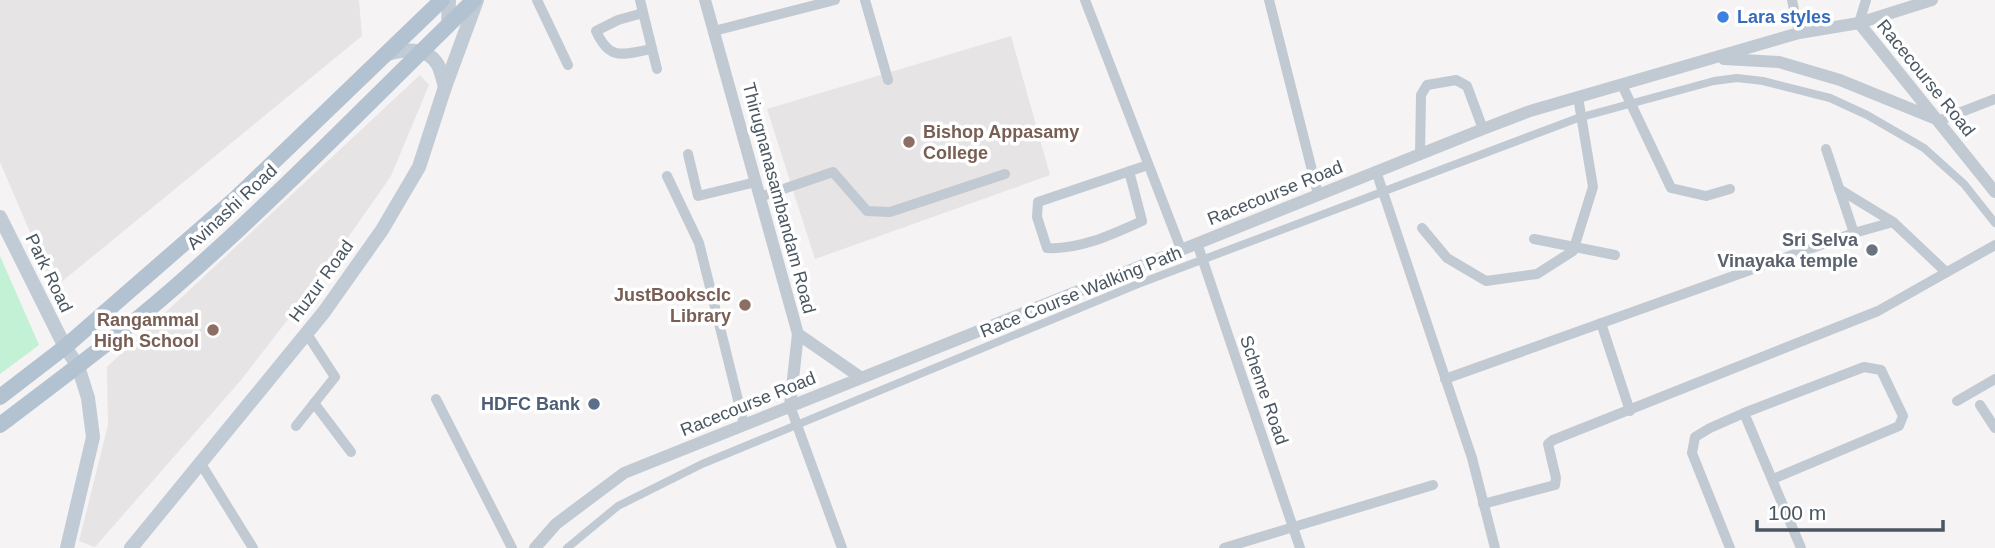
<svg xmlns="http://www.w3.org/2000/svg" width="1995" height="548" font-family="Helvetica,sans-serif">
  <rect width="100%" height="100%" fill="#f5f3f3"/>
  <g fill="#e6e4e5">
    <path d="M0 0H359L362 36 54 288 0 162Z"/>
    <path d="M1011 36 1050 175 815 259 767 109Z"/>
    <path d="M420 75 429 85 391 176 319 279 241 380 95 547 79 541 108 425 107 367Z"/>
  </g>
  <path fill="#c3f1d5" d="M0 256 39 345 0 374Z"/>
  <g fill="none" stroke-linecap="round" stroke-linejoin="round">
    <path stroke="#c1cad2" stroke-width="8" d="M567 548 618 506 702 464 1138 284 1578 118 1714 81 1737 78 1763 81 1830 98 1867 115 1924 148 1964 184 1995 223"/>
    <g stroke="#c1cad2" stroke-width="10">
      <path d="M537 0 568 65"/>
      <path d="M640 0 657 69"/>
      <path d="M865 0 888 80"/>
      <path d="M1085 0 1181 249"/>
      <path d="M1269 0 1318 194"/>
      <path d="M1792 0 1799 33"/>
      <path d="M643 13 618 20 596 31C610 62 623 54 652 49"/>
      <path d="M1859 23 1866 0"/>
      <path d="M714 31 835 0"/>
      <path d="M1622 85 1671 188 1706 196 1730 189"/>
      <path d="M1938 121 1995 99"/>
      <path d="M1826 149 1854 233"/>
      <path d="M688 154 698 196 756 182"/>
      <path d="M1420 154 1421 95 1427 85 1456 80 1467 86 1483 129"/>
      <path d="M1129 171 1142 221C1113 234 1080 250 1047 248L1037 217 1038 202 1148 165"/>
      <path d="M1376 171 1472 458 1495 548"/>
      <path d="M667 176 699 243 744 424"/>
      <path d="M1839 189 1893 222 1946 272"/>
      <path d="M760 197 833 172 867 211 890 212 1005 174"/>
      <path d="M1422 228 1447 258 1486 281 1537 274 1573 251 1593 187 1578 97"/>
      <path d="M1534 239 1615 255"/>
      <path d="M1197 243 1300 548"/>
      <path d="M1601 323 1630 411"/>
      <path d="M1445 379 1854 233 1893 222"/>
      <path d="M436 399 512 548"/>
      <path d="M1957 401 1995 379"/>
      <path d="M314 403 351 452"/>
      <path d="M1980 405 1995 428"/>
      <path d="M790 406 842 548"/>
      <path d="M1744 413 1801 548"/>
      <path d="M296 426 335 377 307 334"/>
      <path d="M201 464 253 548"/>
      <path d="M1483 504 1555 485 1556 478 1548 444 1553 440 1878 311 1995 245"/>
      <path d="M1224 548 1433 485"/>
      <path d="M1730 548 1692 453 1695 437 1710 428 1744 413 1864 367 1881 370 1903 416 1899 426 1773 479"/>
    </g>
    <g stroke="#c1cad2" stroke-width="12">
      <path d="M705 0 798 334 860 377"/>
      <path d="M1859 23 1995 192"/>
      <path d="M1724 59 1779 62 1840 80 1936 119"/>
      <path d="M790 406 798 334"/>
      <path d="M535 548 556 524 624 473 1483 129 1530 111 1799 33 1859 23 1932 0"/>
    </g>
    <g stroke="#c1cbd6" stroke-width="14">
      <path d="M448 26 449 0"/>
      <path d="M385 55C402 49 427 46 438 65 441 71 443 80 445 87"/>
      <path d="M0 217 65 347 78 366 88 398 93 437 67 548"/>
      <path d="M131 548 324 312 382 230 419 167 445 87 477 0"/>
    </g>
    <g stroke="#b3c2d1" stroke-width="16">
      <path d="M0 397 65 347 235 199 442 0"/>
      <path d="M0 425C59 380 119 336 175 287 279 196 375 96 474 0"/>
    </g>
  </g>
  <circle fill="#3f7fe0" stroke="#fff" stroke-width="2.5" cx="1723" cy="17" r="7"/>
  <g fill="#8d6e63" stroke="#fff" stroke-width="2.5">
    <circle cx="909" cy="142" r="7"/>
    <circle cx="745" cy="305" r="7"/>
    <circle cx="213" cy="330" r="7"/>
  </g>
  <circle fill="#6b7280" stroke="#fff" stroke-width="2.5" cx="1872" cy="250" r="7"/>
  <circle fill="#5c6f8a" stroke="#fff" stroke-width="2.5" cx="594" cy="404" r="7"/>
  <g text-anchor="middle" stroke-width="7" stroke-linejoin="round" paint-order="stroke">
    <g font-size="18" font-weight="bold" fill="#366cbe" stroke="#fff" text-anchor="start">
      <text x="1737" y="23">Lara styles</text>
    </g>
    <g font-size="18" fill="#4a5661" stroke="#fff">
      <text transform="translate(1926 78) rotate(51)" y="6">Racecourse Road</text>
      <text transform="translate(1275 193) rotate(-22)" y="6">Racecourse Road</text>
      <text transform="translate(779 198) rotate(75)" y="6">Thirugnanasambandam Road</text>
      <text transform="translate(232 207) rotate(-43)" y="6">Avinashi Road</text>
      <text transform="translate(49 273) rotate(64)" y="6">Park Road</text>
      <text transform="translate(321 281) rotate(-54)" y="6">Huzur Road</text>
      <text transform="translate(1081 292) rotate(-22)" y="6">Race Course Walking Path</text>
      <text transform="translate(1264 390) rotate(71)" y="6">Scheme Road</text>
      <text transform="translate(748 404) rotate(-22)" y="6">Racecourse Road</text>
    </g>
    <g font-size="18" font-weight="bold" fill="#785e54" stroke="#fff" text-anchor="end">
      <text x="923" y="138" text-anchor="start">Bishop Appasamy<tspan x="923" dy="21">College</tspan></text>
      <text x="731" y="301">JustBooksclc<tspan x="731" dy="21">Library</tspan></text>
      <text x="199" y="326">Rangammal<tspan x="199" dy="21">High School</tspan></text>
    </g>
    <g font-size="18" font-weight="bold" fill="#5b616d" stroke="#fff" text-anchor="end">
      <text x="1858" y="246">Sri Selva<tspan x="1858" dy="21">Vinayaka temple</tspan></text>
    </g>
    <g font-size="18" font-weight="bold" fill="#4e5e75" stroke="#fff" text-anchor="end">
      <text x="580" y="410">HDFC Bank</text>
    </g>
  </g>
  <path d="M1757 520v10h186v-10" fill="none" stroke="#4a5661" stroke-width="3.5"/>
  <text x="1768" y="520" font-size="21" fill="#4a5661" stroke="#ffffff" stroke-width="5" paint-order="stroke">100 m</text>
</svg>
